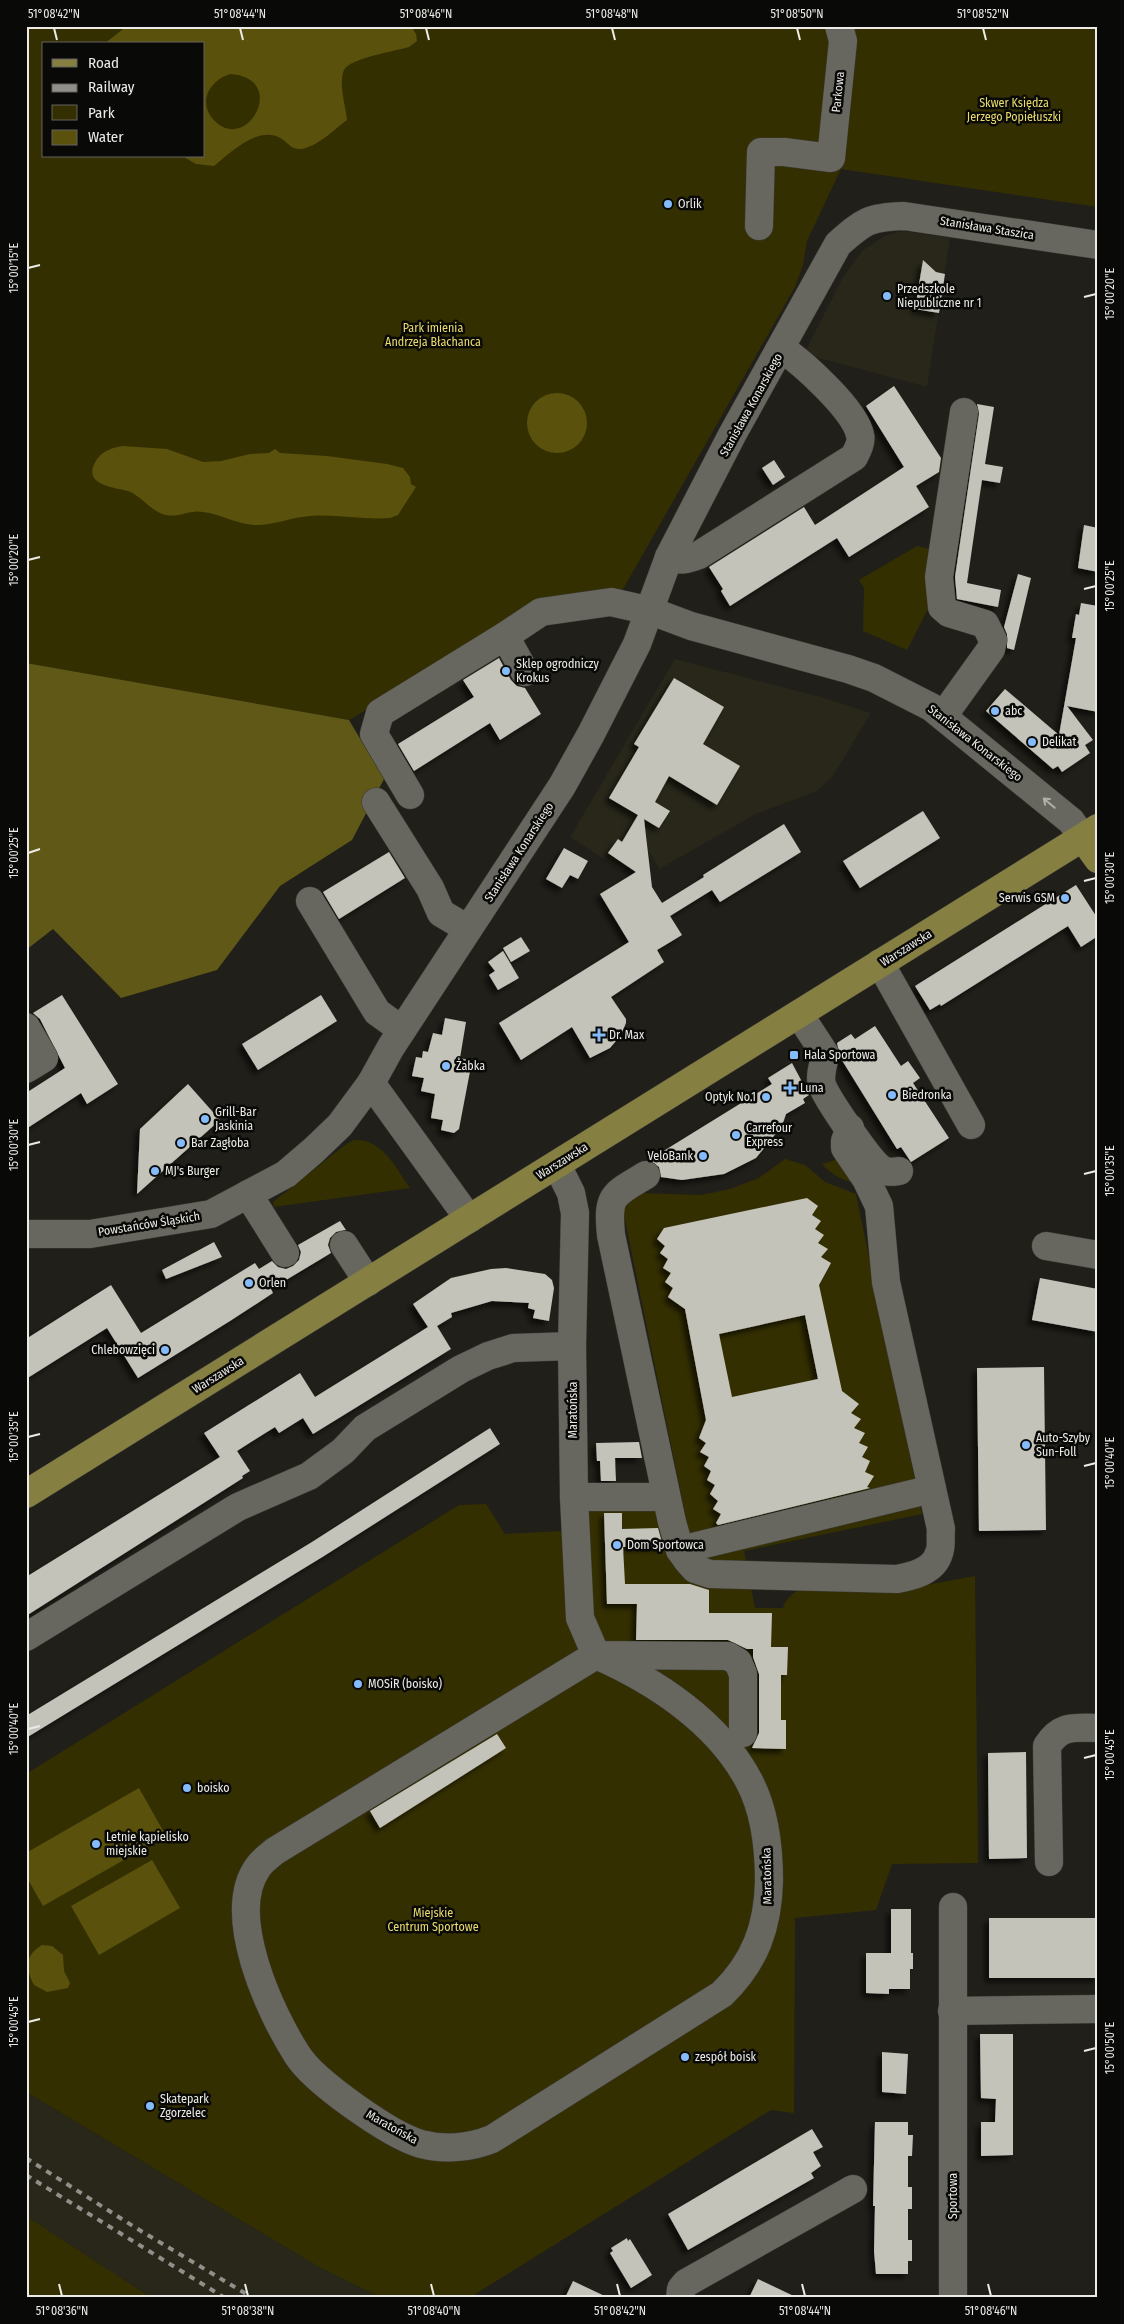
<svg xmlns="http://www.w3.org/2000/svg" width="1124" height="2324" font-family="'Fira Sans Condensed',sans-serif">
  <defs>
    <filter id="shadow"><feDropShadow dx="-4.5" dy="4.5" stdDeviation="2.5" flood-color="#0009"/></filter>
  </defs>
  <rect width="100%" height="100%" fill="#201f19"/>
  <g fill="#28271a">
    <path d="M903 231 950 238 927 387 804 354 842 279 862 251 886 235Z"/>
    <path d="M675 659 821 697 871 713 833 776 817 791 756 814 659 869 650 853 622 871 570 837Z"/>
    <path d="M26 2092 321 2268 382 2298H152L26 2216Z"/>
  </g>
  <g fill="#342f01" fill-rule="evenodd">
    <path d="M26 26H1098V207L841 169 807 241 803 265 795 287 622 591 541 606 349 720 26 663ZM44 44H204V156H44Z"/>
    <path d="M917 546 930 549V605L907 650 863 631 864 588 859 580Z"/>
    <path d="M354 1140C382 1138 396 1168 410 1188L274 1207 273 1202 345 1145Z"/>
    <path d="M785 1159 805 1165 825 1182 856 1194 922 1514 744 1551 755 1608H783C787 1596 794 1591 807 1588L921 1586 975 1576 978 1863 892 1864 876 1910 795 1918 794 2113 771 2110 469 2298H382L321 2268 26 2092V1774L459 1505 486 1504 505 1534 582 1530 583 1505 645 1506 656 1512 663 1521 686 1518 623 1210 626 1199 641 1193 701 1195 730 1189 759 1178Z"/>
    <path d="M838 1159 859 1183C844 1182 832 1175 822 1164Z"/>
    <path d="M26 2216 152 2298H26Z"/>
  </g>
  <path fill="#605817" d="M26 663 349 720 384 779 352 840 280 886 217 970 121 998 53 929 26 950Z"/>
  <g fill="#59510c" fill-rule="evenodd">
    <path d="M127 26H411L416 34 417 41 409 47C396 51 350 58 344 70 338 83 346 107 347 120 335 129 317 147 301 149 292 150 288 143 282 139 259 124 230 153 214 166L196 164 182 156H204V44H104ZM230 74C291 78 245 158 212 118 198 100 211 80 230 74Z"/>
    <circle cx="557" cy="423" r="30"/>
    <path d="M123 446 167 449 203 462 221 461 250 454 269 453 275 449 280 453 327 456 387 464 403 468 410 477 411 484 416 487 398 515 390 518C363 520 337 514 310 516 292 517 272 526 254 525 236 524 221 514 203 512 190 509 179 518 166 515 151 512 142 496 128 491 113 487 80 485 97 459 104 450 112 448 123 446Z"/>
    <path d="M139 1788 166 1836 43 1906 26 1876V1853Z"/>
    <path d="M152 1860 180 1908 99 1955 71 1906Z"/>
    <path d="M42 1945 52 1946 63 1955 64 1971 70 1983 68 1988 47 1992 34 1985C25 1968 25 1955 42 1945Z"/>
  </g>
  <g fill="#c4c3ba" fill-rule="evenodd" filter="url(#shadow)">
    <path d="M923 260 936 272 945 274 939 313 915 309Z"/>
    <path d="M894 386 941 458 939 472 916 486 929 507 849 557 837 538 730 606 721 591 723 589 709 567 804 507 815 525 904 467 866 406Z"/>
    <path d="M977 404 994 407 985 464 1003 467 1000 483 982 480 967 583 1001 590 998 607 957 599 955 577 979 414Z"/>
    <path d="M774 460 785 477 773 485 762 468Z"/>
    <path d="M1084 525 1098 528V572L1078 568Z"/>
    <path d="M1018 574 1031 578 1014 650 1007 648V634L1004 627Z"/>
    <path d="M1081 603 1098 606V712L1067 706 1093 740 1085 745 1090 753 1062 772 1058 766 1053 769 986 711 1005 689 1059 735 1076 638H1072L1076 614 1079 615Z"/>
    <path d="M499 658 511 680 517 686 525 688 541 714 500 740 490 723 414 771 398 744 474 697 463 680Z"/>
    <path d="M674 678 724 707 703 744 740 766 717 805 669 776 655 802 670 811 659 828 644 819 652 887 662 903 704 877 703 875 784 824 801 852 720 902 712 890 670 916 682 935 657 950 664 962 611 997 626 1019V1023L621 1035 610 1048 590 1058 572 1027 521 1060 499 1023 629 942 600 894 636 872 608 853 618 839 622 842 638 815 609 798 639 747 634 744Z"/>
    <path d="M923 811 940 838 860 888 843 861Z"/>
    <path d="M564 848 588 861 578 879 570 875 562 888 546 879Z"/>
    <path d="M389 852 405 878 339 919 323 892Z"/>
    <path d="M1076 885 1098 919V936L1081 947 1068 926 941 1006 940 1004 930 1010 915 986Z"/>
    <path d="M521 937 530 951 511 962 503 948Z"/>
    <path d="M503 951 519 978 498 990 489 975 495 971 488 962Z"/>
    <path d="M62 995 118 1084 87 1104 81 1093 26 1129V1093L65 1068 40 1019 33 1013Z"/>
    <path d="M321 995 337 1021 258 1070 242 1044Z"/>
    <path d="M445 1018 466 1022 460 1058 472 1061 459 1129 454 1133 441 1130 443 1120 431 1118 435 1094 421 1091 424 1078 412 1076 416 1057 422 1058 423 1051 428 1052 433 1033 442 1035Z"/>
    <path d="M875 1026 901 1066 908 1061 920 1078 913 1083 949 1138 911 1162 901 1147 897 1149 884 1128 840 1057 837 1043 851 1034 855 1039Z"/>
    <path d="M792 1063 809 1095 803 1099 805 1103 786 1114 782 1126 756 1158 724 1174 682 1180 661 1177 659 1167 649 1160 772 1084 768 1078Z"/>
    <path d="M188 1084 220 1120 137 1194 140 1129Z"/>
    <path d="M807 1198 818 1206 812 1215 821 1221 815 1229 824 1235 818 1243 828 1249 821 1257 831 1263 819 1285 842 1391 859 1404 851 1413 861 1419 854 1428 865 1433 859 1443 868 1447 862 1457 870 1461 865 1472 874 1476 867 1487 870 1488 718 1525 716 1523 721 1514 713 1509 718 1501 710 1494 715 1485 707 1480 711 1471 704 1466 709 1457 700 1452 706 1443 699 1438 706 1420 685 1309 668 1297 673 1288 665 1282 671 1273 663 1268 668 1259 660 1253 665 1246 657 1239 664 1228ZM805 1315 818 1379 732 1397 719 1334Z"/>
    <path d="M340 1221 346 1230 336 1232 330 1238 328 1245 331 1253 271 1289 273 1293 230 1321 138 1378 107 1328 26 1379V1339L111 1285 141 1333 255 1263 259 1269 272 1261 278 1267 286 1269 293 1266 299 1260 301 1252 298 1245Z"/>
    <path d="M214 1242 222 1257 166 1279 162 1270Z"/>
    <path d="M506 1268 545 1274 552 1280 554 1288 549 1321 533 1318 535 1310 528 1308 529 1303 492 1301 451 1313 452 1317 437 1326 451 1349 313 1434 303 1418 279 1433 275 1427 251 1442 237 1451 250 1471 242 1476 243 1478 26 1616V1577L220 1457 204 1433 300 1373 315 1397 428 1327 413 1304 451 1278 491 1269Z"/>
    <path d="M1040 1278 1098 1289V1332L1032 1320Z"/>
    <path d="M1044 1367 1046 1530 979 1531 977 1368Z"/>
    <path d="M490 1428 500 1444 324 1556 26 1738V1716L312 1542Z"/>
    <path d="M639 1442 642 1458H615L616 1481H601L600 1461H597L596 1443Z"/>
    <path d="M604 1513H622V1529L658 1528 663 1546 623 1547 625 1584H690L709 1590V1613H772L771 1647H788L787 1675H781V1720H786V1749L752 1748 759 1733V1674L753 1657V1649H747L728 1640H636L637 1604H607Z"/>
    <path d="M497 1734 506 1748 380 1828 370 1811Z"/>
    <path d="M1026 1752 1027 1858 989 1859 988 1753Z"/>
    <path d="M891 1909H911V1953H913V1969H910V1989H889V1994L866 1993V1953H891Z"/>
    <rect x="989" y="1918" width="109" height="60"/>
    <path d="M980 2034H1013V2155L981 2156V2122H995L996 2099 981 2098Z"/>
    <path d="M882 2052 908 2054 906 2094 882 2092Z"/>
    <path d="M875 2122H908V2135H913L912 2156H908V2187H912V2209H908V2240H912V2261H908V2274H876L874 2251 875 2206H873Z"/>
    <path d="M812 2129 823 2147 813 2152 821 2166 811 2173 814 2178 688 2250 668 2214Z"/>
    <path d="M627 2238 628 2241 630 2239 652 2275 631 2288 610 2253 613 2251 611 2248Z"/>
    <path d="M758 2279 798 2298H749Z"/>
    <path d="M573 2281 609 2298H565Z"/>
  </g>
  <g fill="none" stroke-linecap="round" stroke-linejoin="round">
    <defs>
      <g id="minor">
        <path d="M759 226 761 152H784L831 158 843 41 839 26"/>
        <path d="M669 557C680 562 688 559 699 555L854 457C857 451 862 442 860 435 855 410 803 363 782 349"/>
        <path d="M525 672 505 636 541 612 611 602 651 611 691 626 848 669 874 678 931 707 1071 821 1083 838"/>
        <path d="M943 716 991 649 993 640 985 624 949 613 942 607 939 577 964 412"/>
        <path d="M410 795 374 734 380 713 505 636"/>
        <path d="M376 802 430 888 441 913 468 929"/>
        <path d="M310 901 377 1012 402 1030"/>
        <path d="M880 963 971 1125"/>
        <path d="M799 1014 825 1054C824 1064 819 1075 822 1085 827 1099 869 1160 880 1168 886 1173 892 1172 899 1171"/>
        <path d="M26 1027 44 1058 26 1069"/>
        <path d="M371 1083 469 1219"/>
        <path d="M557 1165 571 1193 575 1213 572 1346 574 1497 580 1618 596 1655C655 1681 718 1722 749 1781 765 1811 769 1848 769 1881 768 1927 755 1962 722 1994L492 2139C470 2148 444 2150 421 2144 390 2135 315 2082 298 2056 270 2013 224 1914 258 1867 262 1861 269 1856 275 1851L596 1655 728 1656 738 1662 743 1674V1733"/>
        <path d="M646 1175C613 1195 607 1194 611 1235L672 1522 680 1550 687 1560 695 1569 710 1574 897 1579C913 1576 934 1571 939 1553 942 1547 940 1536 941 1529L886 1282 879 1206 866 1179 845 1148V1141L850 1128"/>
        <path d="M248 1194 285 1253"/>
        <path d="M26 1234H90L211 1214 286 1174 314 1150 340 1125 371 1083 391 1047 562 786 591 734 637 644 669 557 732 435 838 244C864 221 869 217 904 216L1098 245"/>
        <path d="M344 1245 368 1282"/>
        <path d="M1046 1246 1098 1255"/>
        <path d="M574 1497H666"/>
        <path d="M680 1550 932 1489"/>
        <path d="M26 1637 238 1507 309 1476 343 1451 365 1428 461 1369 488 1356 513 1348 572 1346"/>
        <path d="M1049 1862 1047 1746C1061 1724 1074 1728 1098 1728"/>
        <path d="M953 1907V2298"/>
        <path d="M952 2011 1098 2009"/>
        <path d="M680 2298 681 2289 686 2283 853 2189"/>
      </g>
      <g id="major">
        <path d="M1083 838 1098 859"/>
        <path d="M26 1494 1098 828"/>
      </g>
    </defs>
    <use href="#minor" stroke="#3c3b37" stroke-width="29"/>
    <use href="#major" stroke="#3c3b37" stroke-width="29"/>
    <use href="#minor" stroke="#67675f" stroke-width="28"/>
    <use href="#major" stroke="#867f42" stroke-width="28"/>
    <g stroke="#908f8a" stroke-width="4" stroke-dasharray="6 6" stroke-linecap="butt">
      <path d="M26 2158 136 2228 253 2298"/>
      <path d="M26 2175 225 2298"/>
    </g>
  </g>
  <defs><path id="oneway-shaft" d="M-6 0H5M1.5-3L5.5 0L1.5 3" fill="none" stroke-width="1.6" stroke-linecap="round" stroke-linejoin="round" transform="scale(1.25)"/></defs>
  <use stroke="#b0b0aa" href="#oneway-shaft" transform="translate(1049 803) rotate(-140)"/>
  <path fill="none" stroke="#ecebe7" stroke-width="2" d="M54 28 57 40M240 28 243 40M426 28 429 40M612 28 615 40M797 28 800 40M983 28 986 40M28 268 40 265M1084 297 1096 294M28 560 40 557M1084 589 1096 586M28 853 40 849M1084 881 1096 878M28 1145 40 1142M1084 1174 1096 1171M28 1437 40 1434M1084 1466 1096 1463M28 1729 40 1726M1084 1758 1096 1755M28 2022 40 2019M1084 2051 1096 2048M59 2284 62 2296M245 2284 248 2296M431 2284 434 2296M617 2284 620 2296M802 2284 805 2296M988 2284 991 2296"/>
  <g fill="#84bcfb" stroke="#090907" stroke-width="2">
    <circle cx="668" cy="204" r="5"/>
    <circle cx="887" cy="296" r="5"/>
    <circle cx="506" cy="671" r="5"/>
    <circle cx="995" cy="711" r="5"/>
    <circle cx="1032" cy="742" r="5"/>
    <circle cx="1065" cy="898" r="5"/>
    <path d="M596.5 1027.5h5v5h5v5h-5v5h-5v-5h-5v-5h5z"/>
    <rect x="789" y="1050" width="10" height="10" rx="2.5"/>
    <circle cx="446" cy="1066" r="5"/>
    <path d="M787.5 1080.5h5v5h5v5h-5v5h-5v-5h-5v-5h5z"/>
    <circle cx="892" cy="1095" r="5"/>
    <circle cx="766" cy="1097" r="5"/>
    <circle cx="205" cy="1119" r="5"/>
    <circle cx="736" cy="1135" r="5"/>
    <circle cx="181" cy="1143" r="5"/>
    <circle cx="703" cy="1156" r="5"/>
    <circle cx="155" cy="1171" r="5"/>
    <circle cx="249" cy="1283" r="5"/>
    <circle cx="165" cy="1350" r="5"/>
    <circle cx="1026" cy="1445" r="5"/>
    <circle cx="617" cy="1545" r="5"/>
    <circle cx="358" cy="1684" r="5"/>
    <circle cx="187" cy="1788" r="5"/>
    <circle cx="96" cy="1844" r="5"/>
    <circle cx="685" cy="2057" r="5"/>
    <circle cx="150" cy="2106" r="5"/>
  </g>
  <g text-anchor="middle" stroke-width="5" stroke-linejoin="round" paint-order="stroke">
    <g font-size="12" fill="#ecebe7" stroke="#090907">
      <text transform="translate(838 92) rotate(-84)" y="4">Parkowa</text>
      <text transform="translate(987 228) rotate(9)" y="4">Stanisława Staszica</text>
      <text transform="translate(751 405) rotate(-61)" y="4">Stanisława Konarskiego</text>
      <text transform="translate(975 743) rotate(38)" y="4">Stanisława Konarskiego</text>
      <text transform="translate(519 852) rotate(-57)" y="4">Stanisława Konarskiego</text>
      <text transform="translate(906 948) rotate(-32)" y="4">Warszawska</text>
      <text transform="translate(562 1161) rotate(-32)" y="4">Warszawska</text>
      <text transform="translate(149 1224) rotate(-9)" y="4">Powstańców Śląskich</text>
      <text transform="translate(218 1375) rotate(-32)" y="4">Warszawska</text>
      <text transform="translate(573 1410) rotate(-90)" y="4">Maratońska</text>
      <text transform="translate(767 1876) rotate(-91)" y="4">Maratońska</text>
      <text transform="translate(392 2127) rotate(29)" y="4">Maratońska</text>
      <text transform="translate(953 2196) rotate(-90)" y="4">Sportowa</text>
    </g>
    <g font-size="12" fill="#ebdd6c" stroke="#090907">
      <text x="1014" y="107">Skwer Księdza<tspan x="1014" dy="14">Jerzego Popiełuszki</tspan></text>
      <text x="433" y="332">Park imienia<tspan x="433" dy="14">Andrzeja Błachanca</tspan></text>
      <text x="433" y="1917">Miejskie<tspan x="433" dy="14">Centrum Sportowe</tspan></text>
    </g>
    <g font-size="12" fill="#ecebe7" stroke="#090907" text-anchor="start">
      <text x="678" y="208">Orlik</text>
      <text x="897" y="293">Przedszkole<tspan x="897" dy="14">Niepubliczne nr 1</tspan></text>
      <text x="516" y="668">Sklep ogrodniczy<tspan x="516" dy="14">Krokus</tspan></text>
      <text x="1005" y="715">abc</text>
      <text x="1042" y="746">Delikat</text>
      <text x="1055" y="902" text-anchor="end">Serwis GSM</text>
      <text x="609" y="1039">Dr. Max</text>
      <text x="804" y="1059">Hala Sportowa</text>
      <text x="456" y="1070">Żabka</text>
      <text x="800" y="1092">Luna</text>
      <text x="902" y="1099">Biedronka</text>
      <text x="756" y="1101" text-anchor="end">Optyk No.1</text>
      <text x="215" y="1116">Grill-Bar<tspan x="215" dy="14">Jaskinia</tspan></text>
      <text x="746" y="1132">Carrefour<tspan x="746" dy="14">Express</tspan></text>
      <text x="191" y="1147">Bar Zagłoba</text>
      <text x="693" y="1160" text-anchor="end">VeloBank</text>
      <text x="165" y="1175">MJ's Burger</text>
      <text x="259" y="1287">Orlen</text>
      <text x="155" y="1354" text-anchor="end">Chlebowzięci</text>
      <text x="1036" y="1442">Auto-Szyby<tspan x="1036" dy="14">Sun-Foll</tspan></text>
      <text x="627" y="1549">Dom Sportowca</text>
      <text x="368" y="1688">MOSiR (boisko)</text>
      <text x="197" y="1792">boisko</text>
      <text x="106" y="1841">Letnie kąpielisko<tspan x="106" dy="14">miejskie</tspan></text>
      <text x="695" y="2061">zespół boisk</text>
      <text x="160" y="2103">Skatepark<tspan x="160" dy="14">Zgorzelec</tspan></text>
    </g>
  </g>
  <rect width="1124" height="2324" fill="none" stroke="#090907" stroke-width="55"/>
  <rect x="42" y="42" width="162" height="115" fill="#090907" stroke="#646361"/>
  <rect x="52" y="59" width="25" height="8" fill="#867f42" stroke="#646361"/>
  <text x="88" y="68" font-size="15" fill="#ecebe7">Road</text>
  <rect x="52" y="84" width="25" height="8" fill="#908f8a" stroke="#646361"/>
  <text x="88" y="92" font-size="15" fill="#ecebe7">Railway</text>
  <rect x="52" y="105" width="25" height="15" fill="#342f01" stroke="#646361"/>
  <text x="88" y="118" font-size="15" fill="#ecebe7">Park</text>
  <rect x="52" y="130" width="25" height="15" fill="#59510c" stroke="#646361"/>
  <text x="88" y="142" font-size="15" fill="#ecebe7">Water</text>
  <rect x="28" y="28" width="1068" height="2268" fill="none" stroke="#ecebe7" stroke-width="2"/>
  <g font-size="12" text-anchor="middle" fill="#ecebe7">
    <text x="54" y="18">51°08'42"N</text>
    <text x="240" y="18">51°08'44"N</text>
    <text x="426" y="18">51°08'46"N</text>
    <text x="612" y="18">51°08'48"N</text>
    <text x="797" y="18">51°08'50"N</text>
    <text x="983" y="18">51°08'52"N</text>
    <text transform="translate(14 268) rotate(-90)" y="4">15°00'15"E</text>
    <text transform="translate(1110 294) rotate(-90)" y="4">15°00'20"E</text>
    <text transform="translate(14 560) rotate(-90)" y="4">15°00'20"E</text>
    <text transform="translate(1110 586) rotate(-90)" y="4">15°00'25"E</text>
    <text transform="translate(14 853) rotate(-90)" y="4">15°00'25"E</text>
    <text transform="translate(1110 878) rotate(-90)" y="4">15°00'30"E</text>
    <text transform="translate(14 1145) rotate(-90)" y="4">15°00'30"E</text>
    <text transform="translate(1110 1171) rotate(-90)" y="4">15°00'35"E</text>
    <text transform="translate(14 1437) rotate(-90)" y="4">15°00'35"E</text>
    <text transform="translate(1110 1463) rotate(-90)" y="4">15°00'40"E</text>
    <text transform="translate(14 1729) rotate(-90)" y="4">15°00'40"E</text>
    <text transform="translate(1110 1755) rotate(-90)" y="4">15°00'45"E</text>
    <text transform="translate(14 2022) rotate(-90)" y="4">15°00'45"E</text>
    <text transform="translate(1110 2048) rotate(-90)" y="4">15°00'50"E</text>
    <text x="62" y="2315">51°08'36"N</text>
    <text x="248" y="2315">51°08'38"N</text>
    <text x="434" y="2315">51°08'40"N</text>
    <text x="620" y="2315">51°08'42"N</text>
    <text x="805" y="2315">51°08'44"N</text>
    <text x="991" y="2315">51°08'46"N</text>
  </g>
</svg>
